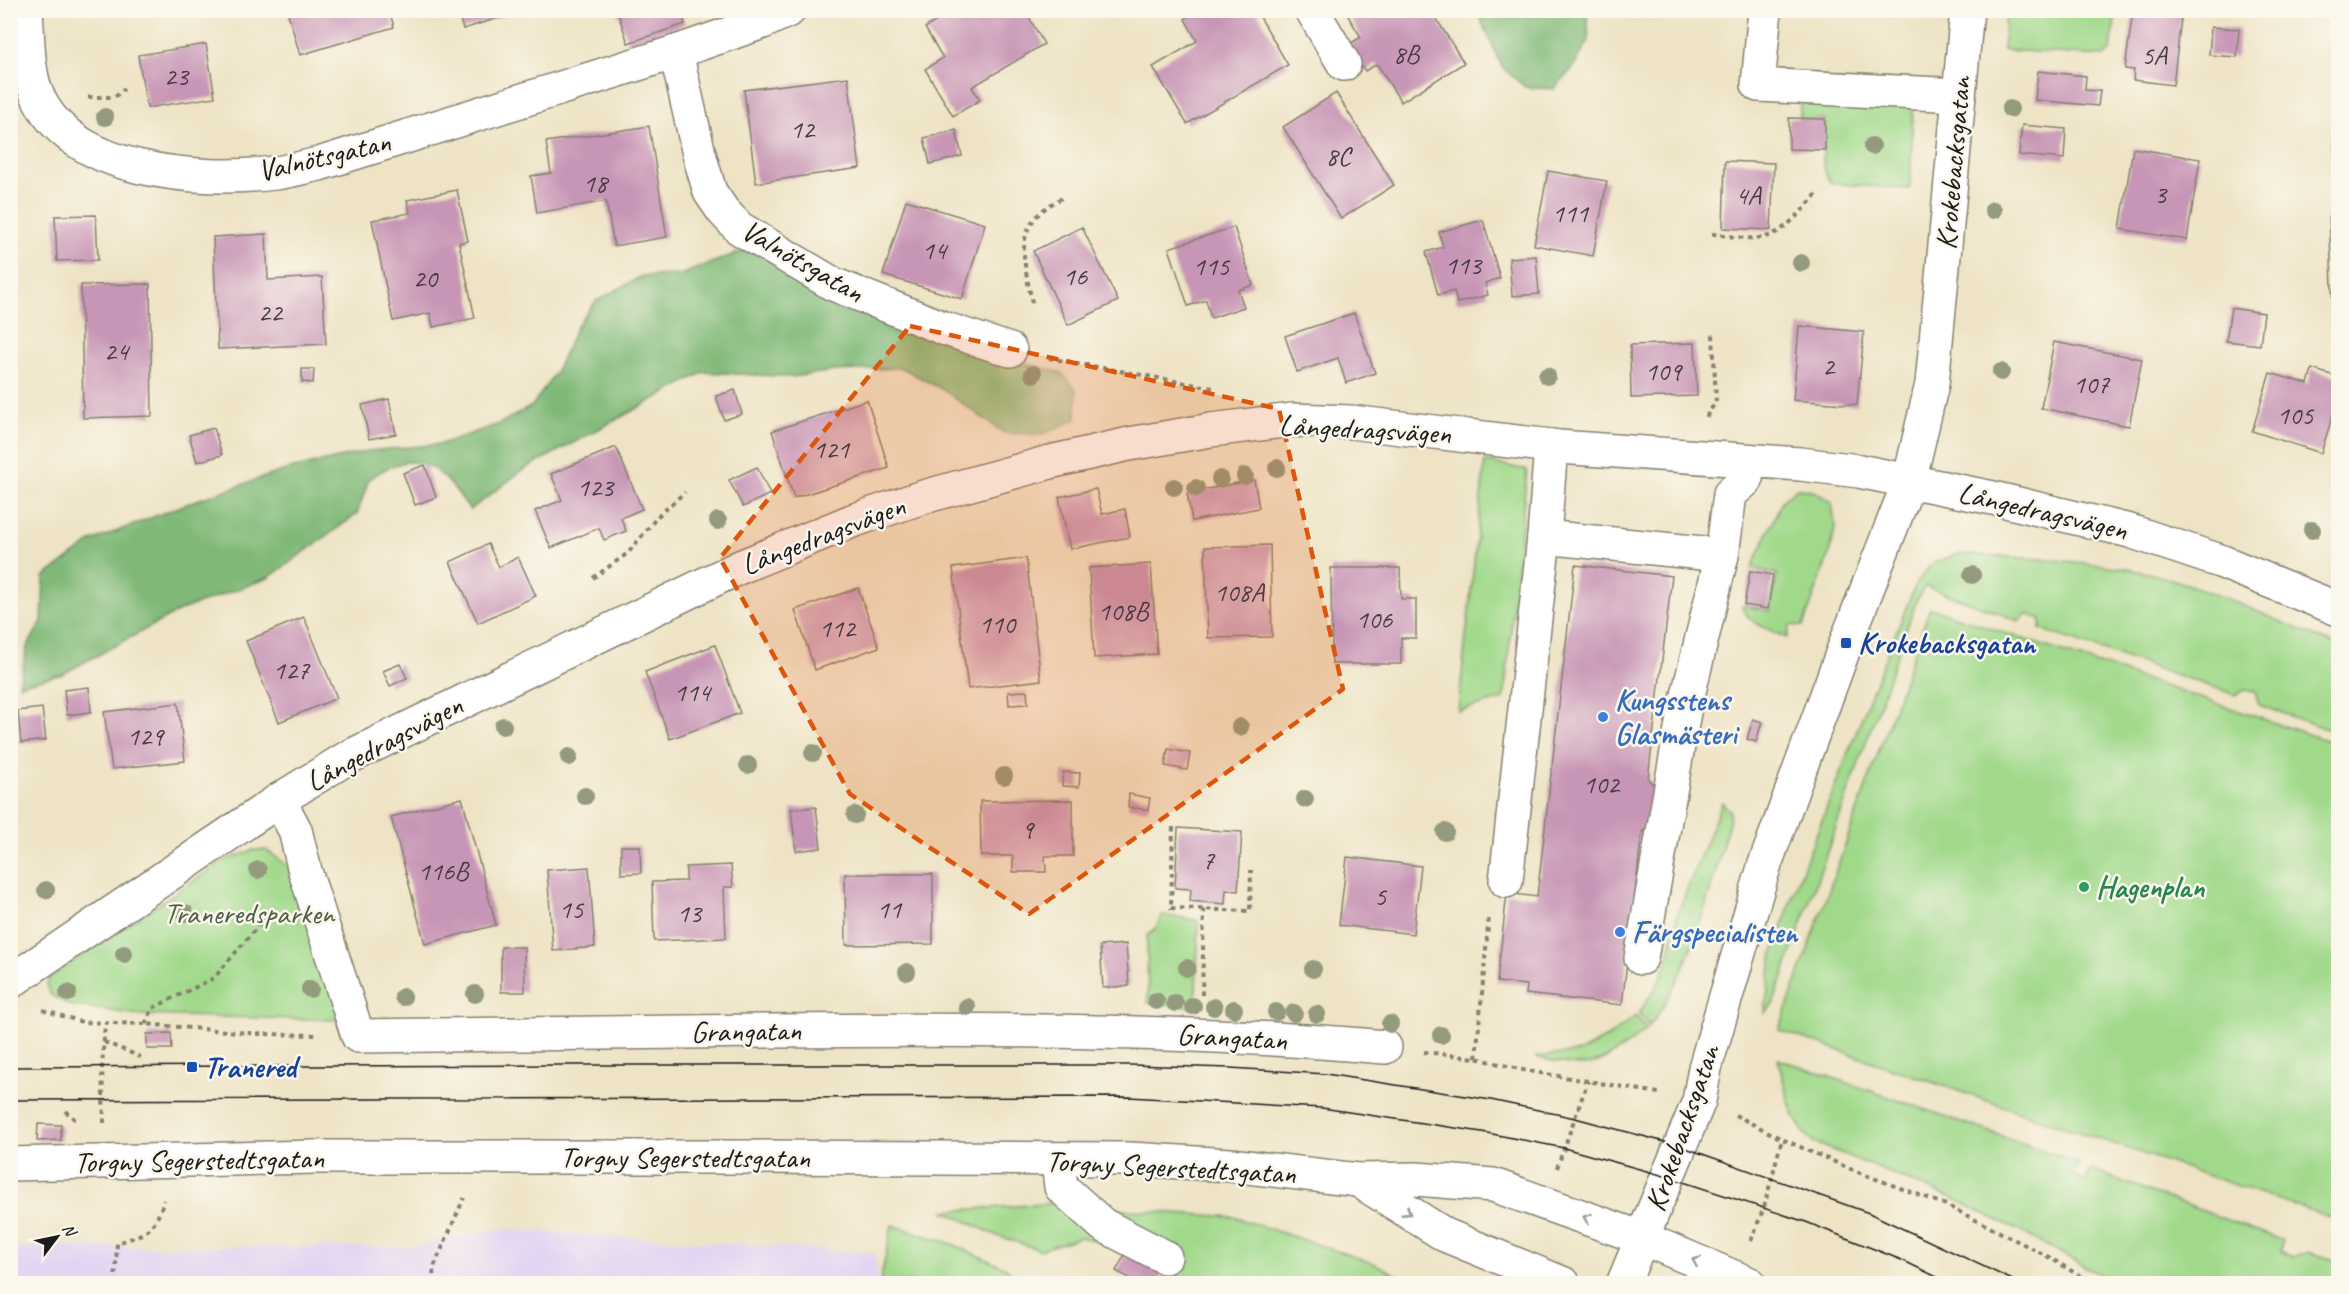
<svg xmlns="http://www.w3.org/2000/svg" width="2349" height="1294" font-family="Caveat,sans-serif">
  <rect width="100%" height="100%" fill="#fbf7ec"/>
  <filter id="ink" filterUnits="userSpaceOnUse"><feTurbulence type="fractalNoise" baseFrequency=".0167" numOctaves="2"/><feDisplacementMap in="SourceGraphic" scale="12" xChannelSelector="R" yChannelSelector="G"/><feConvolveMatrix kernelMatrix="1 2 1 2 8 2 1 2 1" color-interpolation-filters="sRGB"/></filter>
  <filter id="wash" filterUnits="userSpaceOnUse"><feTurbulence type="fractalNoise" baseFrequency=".008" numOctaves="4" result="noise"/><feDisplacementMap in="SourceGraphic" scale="24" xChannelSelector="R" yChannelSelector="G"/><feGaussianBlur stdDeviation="1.35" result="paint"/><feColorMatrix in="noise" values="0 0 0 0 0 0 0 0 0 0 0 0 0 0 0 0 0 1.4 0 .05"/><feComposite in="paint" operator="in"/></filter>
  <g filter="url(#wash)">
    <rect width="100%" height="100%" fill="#eee3c5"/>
    <path fill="#e2d4f3" d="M499 1229 875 1253 878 1283H11V1247H407Z"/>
    <g fill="#a1d98b" stroke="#5e7a54" stroke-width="1.5">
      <path d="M2006 11H2116L2111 49 2105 56 2003 50Z"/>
      <path d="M1800 101 1913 106 1910 189 1831 183C1818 168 1825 139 1825 119H1800Z"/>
      <path d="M1485 461 1527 470 1504 699 1458 711Z"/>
      <path d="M1797 488 1816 492 1832 503 1835 526 1831 549 1803 626 1790 625 1787 638C1772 630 1746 623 1742 606L1770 611 1777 574 1752 568 1782 501Z"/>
      <path d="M1957 554C2017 558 2079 559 2138 571 2208 585 2273 620 2338 646V733L2259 705 2255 692 2245 690 2236 695 2040 629 2041 619 2026 614 2020 621 1925 586 1917 599 1773 1004 1765 1013 1772 957 1794 892 1882 666 1917 582 1932 564Z"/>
      <path d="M1930 608 2338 744V1220L1779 1030Z"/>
      <path d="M1722 802 1730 811 1729 822C1712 884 1690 977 1649 1026L1639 1013 1658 984 1666 965 1679 910Z"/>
      <path d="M254 850H266L287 865 344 1020 140 1015 69 1005 50 994 47 985 50 977 225 860Z"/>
      <path d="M1162 915 1196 920 1199 923 1195 1007 1148 1003 1147 936 1156 928Z"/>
      <path d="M1636 1016 1647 1029C1634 1041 1604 1063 1586 1065 1569 1066 1550 1061 1535 1057L1581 1052 1609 1036Z"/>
      <path d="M1778 1059 2063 1157 2079 1164 2071 1174 2085 1182 2091 1170 2282 1240 2281 1251 2293 1258 2308 1252 2338 1261V1283H2115L2020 1231 1952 1198 1813 1142C1789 1121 1786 1089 1778 1059Z"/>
      <path d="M1074 1202 1129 1210 1234 1217 1373 1263 1414 1283H1178L1166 1266 1126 1250 1081 1237 1040 1250 998 1236 944 1211Z"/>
      <path d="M892 1225 952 1244 1006 1268 1024 1283H880Z"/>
    </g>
    <g fill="#80b977" stroke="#4e6a4a" stroke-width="1.5">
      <path d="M1477 11H1587L1589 40 1573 68 1554 89 1525 87 1502 67Z"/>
      <path d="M755 246 978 357 1032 365 1062 373 1077 391 1076 419 1041 435 1004 433 943 390 902 368 834 371 791 377 704 372 523 470 470 510C452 485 433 454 398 464 388 466 378 474 369 479L357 514 268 578 181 610 63 674 19 685 27 647 42 621 44 577 92 541 194 501 282 471 368 451 441 444 499 424 532 406 555 373 577 326 596 301 642 276 680 275Z"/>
    </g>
    <g id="blocks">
      <g fill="#c795b5">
        <path d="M287 10H389L394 27 300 55Z"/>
        <path d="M457 10H520L521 11 463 29Z"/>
        <path d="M617 10H681L685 24 628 43Z"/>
        <path d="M954 10H1025L1044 44 972 87 980 100 953 116 925 69 943 58 925 28Z"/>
        <path d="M1198 10H1256L1288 65 1187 124 1153 67 1197 41 1185 19Z"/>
        <path d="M1357 10H1431L1464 63 1401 102 1377 64 1365 71 1348 45 1361 37 1348 16Z"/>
        <path d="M1843 10H1894V17Z"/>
        <path d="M2133 10H2182L2173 85 2133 80 2134 70 2125 69Z"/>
        <path d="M2211 27 2239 29 2237 57 2209 55Z"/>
        <path d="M206 44 215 97 147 108 138 55Z"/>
        <path d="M2038 71 2086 76 2085 90 2100 91 2098 106 2035 100Z"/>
        <path d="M848 77 860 168 756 183 744 90Z"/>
        <path d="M1336 93 1394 185 1341 219 1283 127Z"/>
        <path d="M1789 118 1825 119V150L1789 149Z"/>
        <path d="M2333 118H2338V203H2337Z"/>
        <path d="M2022 125 2066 129 2064 159 2019 155Z"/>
        <path d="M649 126 667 237 614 246 606 201 537 213 531 176 551 173 546 142Z"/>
        <path d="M956 130 962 156 930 164 924 138Z"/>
        <path d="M2133 148 2200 159 2187 240 2120 229Z"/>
        <path d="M1725 161 1774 163 1771 230 1723 228Z"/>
        <path d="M1548 171 1607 181 1593 256 1534 245Z"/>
        <path d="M457 190 468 241 459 243 475 318 433 327 430 313 393 321 372 220 410 213 407 200Z"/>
        <path d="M906 200 985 224 962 299 883 275Z"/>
        <path d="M2338 210V310L2333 311 2329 211Z"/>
        <path d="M96 215 98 260 57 261 55 216Z"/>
        <path d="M1483 220 1500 278 1485 283 1488 295 1457 303 1454 291 1438 295 1426 252 1443 247 1439 232Z"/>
        <path d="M1082 227 1118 301 1068 325 1033 251Z"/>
        <path d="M1234 227 1253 285 1238 290 1244 307 1211 318 1206 300 1188 306 1169 248Z"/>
        <path d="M266 234 268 280 322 277 326 344 218 349 213 237Z"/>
        <path d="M1536 256 1539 294 1512 296 1509 258Z"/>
        <path d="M150 284 152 416 83 418 81 285Z"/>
        <path d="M2231 308 2264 313 2260 345 2226 341Z"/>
        <path d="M1354 313 1375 373 1346 383 1338 358 1297 372 1285 336Z"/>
        <path d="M1799 326 1864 332 1857 405 1793 400Z"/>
        <path d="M2054 342 2142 359 2129 426 2041 408Z"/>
        <path d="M1695 343 1697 396 1631 398 1630 345Z"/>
        <path d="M302 369H314L313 383 302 382Z"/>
        <path d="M2312 369 2338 377V398L2321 453 2252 431 2270 373 2308 384Z"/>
        <path d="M735 390 742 414 724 420 716 396Z"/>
        <path d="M389 399 396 434 369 439 362 405Z"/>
        <path d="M867 400 889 468 794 498 772 431Z"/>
        <path d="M214 428 222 455 197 462 189 435Z"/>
        <path d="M616 447 642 509 621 518 626 531 604 540 599 528 551 548 535 511 562 500 551 474Z"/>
        <path d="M425 465 436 497 415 505 403 473Z"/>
        <path d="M757 467 770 494 743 507 729 480Z"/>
        <path d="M1254 480 1259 508 1192 521 1187 493Z"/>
        <path d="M1096 489 1102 514 1125 509 1130 537 1070 549 1059 497Z"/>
        <path d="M488 544 499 567 518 557 536 596 478 623 450 562Z"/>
        <path d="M1270 545 1272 637 1208 638 1205 547Z"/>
        <path d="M1026 558 1041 680 968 689 953 568Z"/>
        <path d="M1151 564 1157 654 1094 658 1089 568Z"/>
        <path d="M1575 565 1672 576 1648 779 1658 790 1654 822 1642 832 1622 1005 1526 994 1527 985 1497 982 1507 893 1537 897Z"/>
        <path d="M1331 568H1400L1401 599H1416V638H1401V664H1332Z"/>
        <path d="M1750 571 1773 575 1768 609 1744 605Z"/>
        <path d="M858 588 879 647 815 670 795 610Z"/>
        <path d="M304 617 337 698 279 722 246 641Z"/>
        <path d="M715 645 740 713 670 739 645 672Z"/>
        <path d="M400 664 407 678 390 686 383 671Z"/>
        <path d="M89 687 91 712 67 715 64 690Z"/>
        <path d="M1027 691 1028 704 1009 705 1008 692Z"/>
        <path d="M178 703 185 761 112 769 104 712Z"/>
        <path d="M42 708 46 740 21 743 18 711Z"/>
        <path d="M1753 719 1762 722 1756 742 1747 739Z"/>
        <path d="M1168 749 1190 753 1187 770 1165 766Z"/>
        <path d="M1063 772 1080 773 1079 787 1062 786Z"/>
        <path d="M1129 794 1150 798 1148 810 1128 807Z"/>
        <path d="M462 798 496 925 425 944 391 817Z"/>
        <path d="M1073 800V856H1045L1046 872H1013V856H981L980 801Z"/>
        <path d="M816 807 821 848 796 851 791 809Z"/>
        <path d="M1178 828 1242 832 1238 891 1226 890 1225 904 1190 901 1191 889 1175 888Z"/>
        <path d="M621 846H640L641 873 621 874Z"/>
        <path d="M1347 857 1421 866 1413 934 1339 925Z"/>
        <path d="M731 865 733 887H724L726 938 654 941 652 882 686 881V867Z"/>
        <path d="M589 867 595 947 553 951 547 870Z"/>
        <path d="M845 874H933V944L846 945Z"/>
        <path d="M1126 944 1129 986 1103 988 1100 946Z"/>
        <path d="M501 947H524L525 992H501Z"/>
        <path d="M171 1033 172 1049H147V1034Z"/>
        <path d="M38 1124 61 1125V1140L37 1141Z"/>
        <path d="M1127 1251 1165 1270 1158 1284H1141L1116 1271Z"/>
      </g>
    </g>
  </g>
  <g filter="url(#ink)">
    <use href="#blocks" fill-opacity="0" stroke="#858070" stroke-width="1.5"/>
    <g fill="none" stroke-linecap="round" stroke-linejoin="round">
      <defs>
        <g id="minor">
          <path d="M26 10C28 36 27 67 36 92 68 174 200 182 275 173 290 171 305 167 319 164L676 52 763 22 789 10"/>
          <path d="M1312 10 1344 64"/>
          <path d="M1765 10 1758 85 1959 95"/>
          <path d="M676 52 699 154 710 192 723 211 739 228 833 284 943 328 1010 350"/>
          <path d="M1544 537 1722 555"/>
          <path d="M279 800 295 830 305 871 358 1036C494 1034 630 1033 766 1031 972 1029 1179 1029 1385 1047"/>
          <path d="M1506 881 1544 537 1551 446"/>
          <path d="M1641 958 1684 712 1722 555 1730 494 1746 480 1735 461"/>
          <path d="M10 982 279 800 347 758 740 567 852 521 920 498 1050 462 1129 444 1211 430 1293 420 1351 422 1559 447 1800 464 1859 471 1993 498 2130 531 2220 561 2338 609"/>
          <path d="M1058 1160 1061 1187 1103 1225 1165 1257"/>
          <path d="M10 1164 317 1157H741L1130 1159 1230 1165 1358 1180 1416 1179 1493 1185 1642 1238 1750 1284"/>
          <path d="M1358 1180 1445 1235 1564 1284"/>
          <path d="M1623 1284 1699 1101 1705 1068 1764 867 1846 643 1909 482 1932 384 1967 10"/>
        </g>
      </defs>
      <use href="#minor" stroke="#858070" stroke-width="36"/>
      <g stroke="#858070" stroke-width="4" stroke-dasharray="4.5 4.5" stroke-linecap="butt">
        <path d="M88 97H114L124 89"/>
        <path d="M1712 234C1728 235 1750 241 1765 237 1787 232 1805 206 1820 191"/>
        <path d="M1032 303C1023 255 1011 224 1062 198"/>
        <path d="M1049 358 1213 388"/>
        <path d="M1707 417 1708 412 1716 403 1713 334"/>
        <path d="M593 578 628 553 658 516 685 492"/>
        <path d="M1173 827 1171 908 1250 911 1251 870"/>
        <path d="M1202 995 1204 909"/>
        <path d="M43 1010 82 1022 145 1024 260 1034 318 1035"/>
        <path d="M145 1024 153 1008 214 978 275 906"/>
        <path d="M104 1042 141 1057"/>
        <path d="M1424 1052 1476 1058 1523 1070 1659 1093"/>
        <path d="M1476 1058 1489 916"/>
        <path d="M65 1111 78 1122"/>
        <path d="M1735 1115 1782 1139 1860 1173 1946 1205 2047 1256 2093 1284"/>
        <path d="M104 1123 102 1067 105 1023"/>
        <path d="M1557 1168 1588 1081"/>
        <path d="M1751 1241 1764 1207 1782 1139"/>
        <path d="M115 1284 117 1243C146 1234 155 1230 164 1200"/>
        <path d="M434 1284 433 1269 464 1198"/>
      </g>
      <use href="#minor" stroke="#fff" stroke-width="33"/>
      <g stroke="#1c1c1c" stroke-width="1.5">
        <path d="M10 1067 563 1065H1130L1230 1068 1326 1074 1491 1100 1575 1118 1680 1146 1869 1213 2021 1284"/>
        <path d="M10 1100 1129 1097 1322 1108 1482 1132 1564 1148 1668 1177 1806 1222 1904 1261 1951 1284"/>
      </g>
    </g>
    <g fill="#949a7e">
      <circle cx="2010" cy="109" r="9"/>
      <circle cx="105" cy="117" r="9"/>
      <circle cx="1872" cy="146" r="9"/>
      <circle cx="1993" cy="210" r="9"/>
      <circle cx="1801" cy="263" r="9"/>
      <circle cx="2001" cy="372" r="9"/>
      <circle cx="1033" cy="374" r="9"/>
      <circle cx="1547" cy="376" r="9"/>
      <circle cx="1277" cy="468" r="9"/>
      <circle cx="1245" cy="476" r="9"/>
      <circle cx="1220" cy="479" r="9"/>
      <circle cx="1174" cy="487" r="9"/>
      <circle cx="1196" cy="488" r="9"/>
      <circle cx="718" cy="521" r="9"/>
      <circle cx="2312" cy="530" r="9"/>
      <circle cx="1972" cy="575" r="9"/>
      <circle cx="503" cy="726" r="9"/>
      <circle cx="1240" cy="727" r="9"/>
      <circle cx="813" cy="753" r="9"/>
      <circle cx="569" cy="757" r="9"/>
      <circle cx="748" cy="765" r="9"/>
      <circle cx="1004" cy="776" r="9"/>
      <circle cx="585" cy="796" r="9"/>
      <circle cx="1305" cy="799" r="9"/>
      <circle cx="855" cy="815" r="9"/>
      <circle cx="1445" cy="832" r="9"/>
      <circle cx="258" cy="870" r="9"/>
      <circle cx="46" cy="890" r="9"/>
      <circle cx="185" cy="913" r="9"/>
      <circle cx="124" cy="954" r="9"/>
      <circle cx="1187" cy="968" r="9"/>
      <circle cx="1313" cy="969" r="9"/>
      <circle cx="907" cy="972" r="9"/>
      <circle cx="310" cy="989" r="9"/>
      <circle cx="68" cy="993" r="9"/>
      <circle cx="475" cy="994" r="9"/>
      <circle cx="403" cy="997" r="9"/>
      <circle cx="1156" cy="1001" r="9"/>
      <circle cx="1175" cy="1003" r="9"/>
      <circle cx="1193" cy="1006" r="9"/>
      <circle cx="967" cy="1007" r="9"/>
      <circle cx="1214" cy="1007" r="9"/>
      <circle cx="1234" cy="1009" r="9"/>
      <circle cx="1276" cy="1012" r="9"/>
      <circle cx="1294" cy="1013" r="9"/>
      <circle cx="1317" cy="1014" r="9"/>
      <circle cx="1390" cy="1024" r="9"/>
      <circle cx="1441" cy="1035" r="9"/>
    </g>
    <defs><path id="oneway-chevron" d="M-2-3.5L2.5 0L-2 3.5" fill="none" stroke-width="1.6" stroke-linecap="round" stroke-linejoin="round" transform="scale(1.5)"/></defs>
    <g stroke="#999">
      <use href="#oneway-chevron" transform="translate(1407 1212) rotate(33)"/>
      <use href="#oneway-chevron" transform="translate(1587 1218) rotate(-160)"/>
      <use href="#oneway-chevron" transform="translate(1696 1261) rotate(-157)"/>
    </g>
  </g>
  <path fill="#de560d" fill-opacity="0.2" stroke="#de560d" stroke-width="4.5" stroke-dasharray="12 8" stroke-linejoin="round" d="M910 326 1279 409 1343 689 1029 914 850 794 720 558Z"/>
  <g fill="#1a4fb4" stroke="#fbf7ec" stroke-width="2">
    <rect x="1840" y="637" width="12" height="12" rx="3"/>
    <rect x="186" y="1061" width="12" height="12" rx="3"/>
  </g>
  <g fill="#3f7fe0" stroke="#fbf7ec" stroke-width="2">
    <circle cx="1603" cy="717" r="6"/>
    <circle cx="1620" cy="932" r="6"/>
  </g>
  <circle fill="#2e9e5b" stroke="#fbf7ec" stroke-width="2" cx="2084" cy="887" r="6"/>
  <g text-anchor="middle" stroke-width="5" stroke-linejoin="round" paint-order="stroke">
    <g font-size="27" fill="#473a42">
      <text x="1406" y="63">8B</text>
      <text x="2154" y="64">5A</text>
      <text x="176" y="85">23</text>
      <text x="802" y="138">12</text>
      <text x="1338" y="165">8C</text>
      <text x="595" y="192">18</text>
      <text x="2160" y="203">3</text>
      <text x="1748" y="204">4A</text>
      <text x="1570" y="222">111</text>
      <text x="934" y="259">14</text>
      <text x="1463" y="274">113</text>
      <text x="1211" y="275">115</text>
      <text x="1075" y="285">16</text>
      <text x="425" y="287">20</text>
      <text x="270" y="321">22</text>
      <text x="116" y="360">24</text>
      <text x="1828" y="375">2</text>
      <text x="1663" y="380">109</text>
      <text x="2091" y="393">107</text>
      <text x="2295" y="424">105</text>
      <text x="831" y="458">121</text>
      <text x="595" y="496">123</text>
      <text x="1239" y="601">108A</text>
      <text x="1123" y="620">108B</text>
      <text x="1374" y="628">106</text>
      <text x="997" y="633">110</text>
      <text x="837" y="637">112</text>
      <text x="291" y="679">127</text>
      <text x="692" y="701">114</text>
      <text x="145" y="745">129</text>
      <text x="1601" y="793">102</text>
      <text x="1027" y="838">9</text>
      <text x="1208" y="869">7</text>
      <text x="443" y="880">116B</text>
      <text x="1380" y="905">5</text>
      <text x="571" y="918">15</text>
      <text x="889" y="918">11</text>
      <text x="689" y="922">13</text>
    </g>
    <g font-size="30" fill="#1c1c1c" stroke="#fbf7ec">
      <text transform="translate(324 156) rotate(-13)" y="10">Valnötsgatan</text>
      <text transform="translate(1953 163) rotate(-85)" y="10">Krokebacksgatan</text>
      <text transform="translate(803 261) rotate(30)" y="10">Valnötsgatan</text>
      <text transform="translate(1365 429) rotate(3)" y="10">Långedragsvägen</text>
      <text transform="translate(2043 511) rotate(13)" y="10">Långedragsvägen</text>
      <text transform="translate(823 535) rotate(-21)" y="10">Långedragsvägen</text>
      <text transform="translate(384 743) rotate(-28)" y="10">Långedragsvägen</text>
      <text transform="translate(746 1031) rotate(-1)" y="10">Grangatan</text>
      <text transform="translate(1232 1037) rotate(3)" y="10">Grangatan</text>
      <text transform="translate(1682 1128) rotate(-71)" y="10">Krokebacksgatan</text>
      <text x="685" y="1167">Torgny Segerstedtsgatan</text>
      <text transform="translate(199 1160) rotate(-1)" y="10">Torgny Segerstedtsgatan</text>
      <text transform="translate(1171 1167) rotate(3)" y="10">Torgny Segerstedtsgatan</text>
    </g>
    <g font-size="30" font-weight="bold" fill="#164399" stroke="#fbf7ec" text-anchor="start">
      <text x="1858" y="653">Krokebacksgatan</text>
      <text x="204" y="1077">Tranered</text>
    </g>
    <g font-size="30" font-weight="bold" fill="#366cbe" stroke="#fbf7ec" text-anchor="start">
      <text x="1615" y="710">Kungsstens<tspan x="1615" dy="34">Glasmästeri</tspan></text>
      <text x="1632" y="942">Färgspecialisten</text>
    </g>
    <g font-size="30" font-weight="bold" fill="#27864d" stroke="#fbf7ec" text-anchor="start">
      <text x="2096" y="897">Hagenplan</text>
    </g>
    <g font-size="30" fill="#4b5e43" stroke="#fbf7ec">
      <text x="249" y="923">Traneredsparken</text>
    </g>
  </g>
  <rect width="2349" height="1294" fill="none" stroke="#fbf7ec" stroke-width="36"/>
  <g transform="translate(57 1237) rotate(58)" stroke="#fbf7ec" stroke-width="4.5" paint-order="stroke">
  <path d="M0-4.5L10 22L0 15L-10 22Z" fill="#1c1c1c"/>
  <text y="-9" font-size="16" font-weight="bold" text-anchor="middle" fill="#1c1c1c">N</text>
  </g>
</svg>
